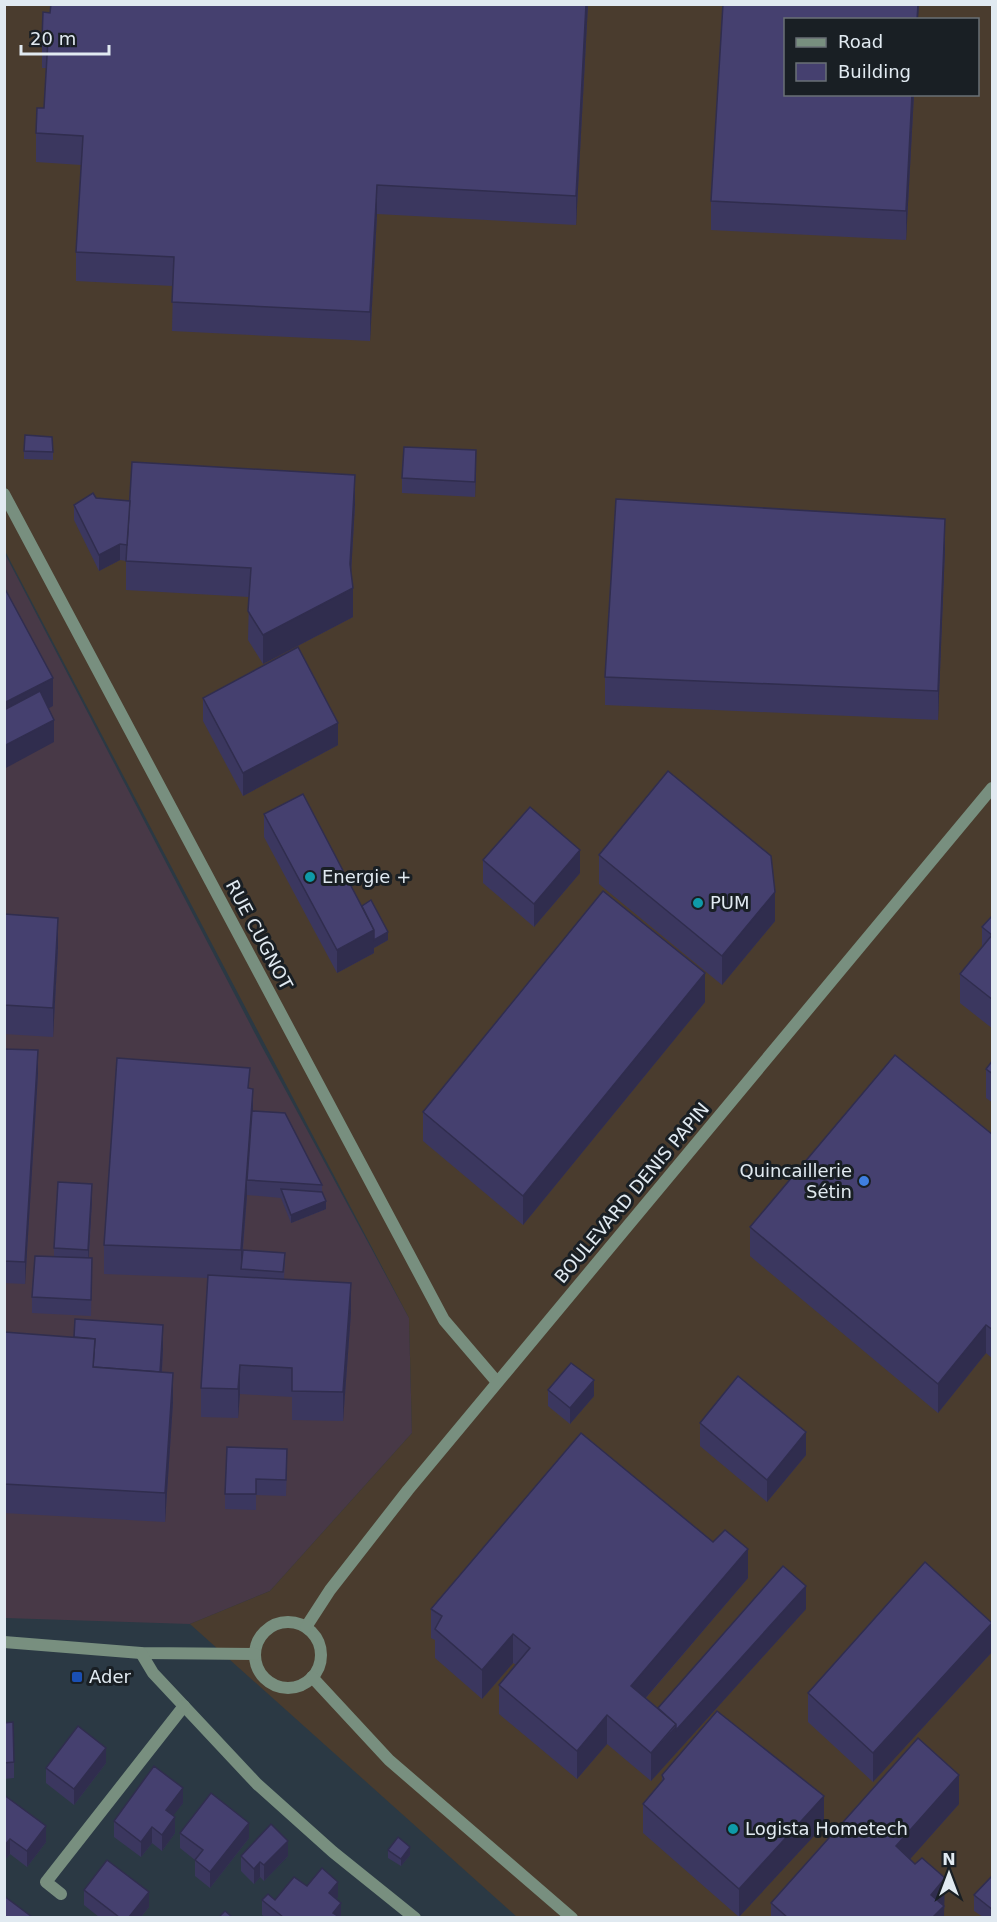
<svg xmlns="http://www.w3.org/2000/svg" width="997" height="1922" font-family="'DejaVu Sans',sans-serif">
  <rect width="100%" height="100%" fill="#2b3944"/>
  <path fill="#483947" d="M4 552 261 1045 409 1318 412 1433 270 1591 190 1624 5 1618Z"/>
  <path fill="#4a3c2e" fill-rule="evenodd" d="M4 5H992V1917H517L190 1624 270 1591 412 1433 409 1318 5 551ZM786 20H978V94H786Z"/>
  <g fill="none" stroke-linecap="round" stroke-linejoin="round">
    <g stroke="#788f7f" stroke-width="12">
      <path d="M4 494 444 1320 497 1382"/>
      <circle cx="288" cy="1655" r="33"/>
      <path d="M306 1627 330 1590 408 1490 992 788"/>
      <path d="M4 1642 141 1653 255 1654"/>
      <path d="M141 1653 153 1673 257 1784 333 1852 415 1918"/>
      <path d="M312 1677 389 1760 572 1918"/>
      <path d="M61 1894 46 1882 184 1706"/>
    </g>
  </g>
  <g fill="#3b375f">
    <path d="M588 4 576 225 377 214 370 341 172 331 173 286 76 281V252L81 165 36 162V133L44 108 47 68H42V39L50 13Z"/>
    <path d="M914 94 906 240 711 230V201Z"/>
    <path d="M24 451 53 452V460L24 459Z"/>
    <path d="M476 466 475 497 402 493V478Z"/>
    <path d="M96 498 130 501 355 504 351 573 353 617 263 664 248 640 249 597 126 590V561L120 560 99 571 74 520V505Z"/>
    <path d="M945 548 938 720 605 705V677Z"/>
    <path d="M203 698 338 745 243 796 203 721Z"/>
    <path d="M264 814 362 906 388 940 374 948V953L337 973 264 837Z"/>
    <path d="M599 855 775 921 722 985 599 884Z"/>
    <path d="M483 860 580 873 534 927 483 883Z"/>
    <path d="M4 914 58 947 53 1037 4 1034Z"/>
    <path d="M993 915V1029L960 1003V974L982 947V927Z"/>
    <path d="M705 1002 523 1225 423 1141V1112Z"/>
    <path d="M4 1049 38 1073 25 1284 4 1283Z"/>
    <path d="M993 1060V1103L986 1098V1069Z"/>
    <path d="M250 1088 253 1112 322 1185V1192L326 1209 291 1223 281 1198 247 1195 243 1250 285 1261 284 1279 351 1312 343 1421 292 1420V1397L240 1394 238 1418 201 1417V1388L208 1278 104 1274V1245Z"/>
    <path d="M993 1135V1359L986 1353 938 1413 750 1256V1227Z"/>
    <path d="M92 1199 89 1258H92L91 1316 32 1313V1297L54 1257V1248Z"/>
    <path d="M4 1332 163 1348 162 1372 173 1402 165 1522 4 1513Z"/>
    <path d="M548 1390 594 1396 570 1424 548 1406Z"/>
    <path d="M700 1423 806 1455 767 1502 700 1446Z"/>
    <path d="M287 1464 286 1496 256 1495V1510L225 1509V1494Z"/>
    <path d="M748 1578 646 1698 658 1708 806 1609 651 1781 607 1744 577 1779 499 1714V1685L516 1665 513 1663 482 1699 435 1658V1640L431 1638V1609Z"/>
    <path d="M992 1652 873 1782 808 1722V1693Z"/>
    <path d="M993 1681V1713L991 1712V1683Z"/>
    <path d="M4 1723 14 1762V1778L4 1779Z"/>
    <path d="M106 1763 74 1805 46 1783V1768Z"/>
    <path d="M662 1775 824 1825 739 1917 643 1833V1804L662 1781Z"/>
    <path d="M4 1795 46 1842 27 1867 10 1854 4 1861Z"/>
    <path d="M183 1803 173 1815 175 1833 162 1851 152 1843 141 1857 114 1837V1821Z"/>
    <path d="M959 1804 910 1859 945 1907 944 1908V1917H771V1903Z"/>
    <path d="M180 1833 249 1838 210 1888 195 1876V1860L180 1848Z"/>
    <path d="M388 1850 410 1855 401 1866 388 1858Z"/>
    <path d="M241 1856H288L264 1881 260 1877 254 1884 241 1871Z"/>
    <path d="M993 1875V1917H983L974 1911V1895Z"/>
    <path d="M307 1886 338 1897 336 1899 341 1917H265L262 1915V1900H275Z"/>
    <path d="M84 1890 149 1907 141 1917H99L84 1905Z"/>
  </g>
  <g fill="#302d4e">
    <path d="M586 4H588L576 225V196Z"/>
    <path d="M918 4H919L918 20H917Z"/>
    <path d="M912 94H914L906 240V211Z"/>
    <path d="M377 185V214L370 341V312Z"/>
    <path d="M476 450V466L475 497V482Z"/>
    <path d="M355 475V504L350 590 353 588V617L263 664V635L350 564Z"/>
    <path d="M945 519V548L938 720V691Z"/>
    <path d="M120 544V560L99 571V555Z"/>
    <path d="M53 678V706L4 732V703Z"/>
    <path d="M54 720V742L4 769V746Z"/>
    <path d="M338 723V745L243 796V773Z"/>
    <path d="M580 850V873L534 927V904Z"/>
    <path d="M775 892V921L722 985V956Z"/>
    <path d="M58 918V947L53 1037V1008Z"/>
    <path d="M374 930 388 932V940L374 948V953L337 973V950Z"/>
    <path d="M705 973V1002L523 1225V1196Z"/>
    <path d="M38 1050V1073L25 1284V1262Z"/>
    <path d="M253 1089V1118L247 1180V1195L241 1269V1250Z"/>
    <path d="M92 1184V1199L88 1266V1250Z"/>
    <path d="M326 1201V1209L291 1223V1215Z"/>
    <path d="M351 1283V1312L343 1421V1392Z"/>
    <path d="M163 1325V1348L160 1401V1379Z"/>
    <path d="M986 1325V1353L938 1413V1384Z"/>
    <path d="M240 1365V1394L238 1418V1389Z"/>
    <path d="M173 1373V1402L165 1522V1493Z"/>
    <path d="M594 1380V1396L570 1424V1408Z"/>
    <path d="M806 1432V1455L767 1502V1480Z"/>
    <path d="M748 1549V1578L631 1715V1686Z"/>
    <path d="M806 1586V1609L651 1781V1753Z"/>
    <path d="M992 1623V1652L873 1782V1753Z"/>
    <path d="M513 1634V1663L482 1699V1670Z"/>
    <path d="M607 1715V1744L577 1779V1751Z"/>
    <path d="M106 1748V1763L74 1805V1789Z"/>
    <path d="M959 1775V1804L896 1875V1846Z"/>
    <path d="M183 1788V1803L166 1825V1810Z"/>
    <path d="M824 1796V1825L739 1917V1889Z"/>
    <path d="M175 1817V1833L162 1851V1835Z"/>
    <path d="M249 1823V1838L210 1888V1872Z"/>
    <path d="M46 1826V1842L27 1867V1851Z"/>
    <path d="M152 1827V1843L141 1857V1842Z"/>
    <path d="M10 1839V1854L4 1861V1846Z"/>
    <path d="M288 1841V1856L264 1881V1865Z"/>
    <path d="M410 1847V1855L401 1866V1859Z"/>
    <path d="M260 1862V1877L254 1884V1869Z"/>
    <path d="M945 1878 944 1917H931V1895Z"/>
    <path d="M338 1882V1897L329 1908V1893Z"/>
    <path d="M149 1892V1907L141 1917H129Z"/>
    <path d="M341 1903V1917H333V1913Z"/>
  </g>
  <g fill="#45406f" stroke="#302d4e" stroke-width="1.5">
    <path d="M51 4H586L576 196 377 185 370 312 172 302 174 257 76 252 83 136 36 133 37 108H44L48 39H42L43 12 50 13Z"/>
    <path d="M723 4H918L917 20H786V94H912L906 211 711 201Z"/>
    <path d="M25 435 52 437 53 452 24 451Z"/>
    <path d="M404 447 476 450 475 482 402 478Z"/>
    <path d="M132 462 355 475 350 564 353 588 263 635 248 611 251 568 126 561Z"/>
    <path d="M93 493 96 498 130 501 127 545 120 544 99 555 74 505Z"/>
    <path d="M616 499 945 519 938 691 605 677Z"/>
    <path d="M4 587 53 678 4 703Z"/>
    <path d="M298 647 338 723 243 773 203 698Z"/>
    <path d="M40 691 54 720 4 746V710Z"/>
    <path d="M668 771 771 856 775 892 722 956 599 855Z"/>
    <path d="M303 794 374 930 337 950 264 814Z"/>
    <path d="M530 807 580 850 534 904 483 860Z"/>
    <path d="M603 891 705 973 523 1196 423 1112Z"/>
    <path d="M371 900 388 932 374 940V930L362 906Z"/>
    <path d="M4 914 58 918 53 1008 4 1005Z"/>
    <path d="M993 915V1000L960 974 992 935 982 927Z"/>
    <path d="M4 1049 38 1050 25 1262 4 1261Z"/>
    <path d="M895 1055 993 1135V1330L986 1325 938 1384 750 1227Z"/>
    <path d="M117 1058 250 1068 248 1088 253 1089 241 1250 104 1245Z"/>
    <path d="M993 1060V1074L986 1069Z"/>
    <path d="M252 1111 285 1113 322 1185 247 1180Z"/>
    <path d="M58 1182 92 1184 88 1250 54 1248Z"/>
    <path d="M281 1189 322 1192 326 1201 291 1215Z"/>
    <path d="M243 1250 285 1253 283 1272 241 1269Z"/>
    <path d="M35 1256 92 1258 91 1300 32 1297Z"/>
    <path d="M208 1275 351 1283 343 1392 292 1391V1368L240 1365 238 1389 201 1388Z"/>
    <path d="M75 1319 163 1325 160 1372 93 1367 95 1339 74 1337Z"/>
    <path d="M4 1332 95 1339 93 1367 173 1373 165 1493 4 1484Z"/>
    <path d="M571 1363 594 1380 570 1408 548 1390Z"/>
    <path d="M738 1376 806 1432 767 1480 700 1423Z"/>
    <path d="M581 1433 713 1542 725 1530 748 1549 631 1686 676 1724 651 1753 607 1715 577 1751 499 1685 530 1648 513 1634 482 1670 435 1629 442 1616 431 1609Z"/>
    <path d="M227 1447 287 1449 286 1480 256 1479V1494H225Z"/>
    <path d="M925 1562 992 1623 873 1753 808 1693Z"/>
    <path d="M783 1566 806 1586 676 1730V1724L658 1708Z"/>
    <path d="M717 1711 824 1796 739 1889 643 1804 664 1779 662 1775Z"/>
    <path d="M13 1722 14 1762 4 1763V1723Z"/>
    <path d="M78 1726 106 1748 74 1789 46 1768Z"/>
    <path d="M918 1738 959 1775 896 1846 915 1864 922 1858 945 1878 931 1895 944 1906 933 1917H787L771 1903Z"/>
    <path d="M154 1766 183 1788 166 1810 175 1817 162 1835 152 1827 141 1842 114 1821Z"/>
    <path d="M211 1793 249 1823 210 1872 195 1860 203 1850 180 1833Z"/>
    <path d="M4 1795 46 1826 27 1851 10 1839 4 1846Z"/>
    <path d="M271 1824 288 1841 264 1865 260 1862 254 1869 241 1856Z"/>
    <path d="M398 1837 410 1847 401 1859 388 1850Z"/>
    <path d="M107 1860 149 1892 129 1917H119L84 1890Z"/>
    <path d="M322 1868 338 1882 329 1893 341 1903 333 1913 339 1917H283L262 1900 268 1894 275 1900 294 1877 307 1886Z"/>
    <path d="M993 1875V1910L974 1895Z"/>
    <path d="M4 1896 32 1917H4Z"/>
    <path d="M225 1911 232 1917H219Z"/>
  </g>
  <g fill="#0f9aa8" stroke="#191f24" stroke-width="2">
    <circle cx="310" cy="877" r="6"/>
    <circle cx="698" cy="903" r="6"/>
    <circle cx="733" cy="1829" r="6"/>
  </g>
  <circle fill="#3f7fe0" stroke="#191f24" stroke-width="2" cx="864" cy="1181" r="6"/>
  <rect fill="#1a4fb4" stroke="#191f24" stroke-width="2" x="71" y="1671" width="12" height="12" rx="3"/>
  <g text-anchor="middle" stroke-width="6" stroke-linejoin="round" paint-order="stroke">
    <g font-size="18" fill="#e1eaf1" stroke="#191f24" text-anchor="start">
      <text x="322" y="883">Energie +</text>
      <text x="710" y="909">PUM</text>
      <text x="852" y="1177" text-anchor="end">Quincaillerie<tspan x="852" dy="21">Sétin</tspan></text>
      <text x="89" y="1683">Ader</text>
      <text x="745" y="1835">Logista Hometech</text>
    </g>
    <g font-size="18" fill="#e1eaf1" stroke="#191f24">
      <text transform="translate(259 935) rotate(62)" y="6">RUE CUGNOT</text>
      <text transform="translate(632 1193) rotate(-50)" y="6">BOULEVARD DENIS PAPIN</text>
    </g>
  </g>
  <rect width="997" height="1922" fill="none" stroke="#e1eaf1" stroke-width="12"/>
  <rect x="784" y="18" width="195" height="78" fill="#191f24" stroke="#697076" stroke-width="1.5"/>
  <rect x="796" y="38" width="30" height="9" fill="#788f7f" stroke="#697076" stroke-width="1.5"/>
  <text x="838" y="48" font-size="18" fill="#e1eaf1">Road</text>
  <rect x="796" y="63" width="30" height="18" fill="#45406f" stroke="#697076" stroke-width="1.5"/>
  <text x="838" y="78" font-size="18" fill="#e1eaf1">Building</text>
  <g transform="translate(949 1874)" stroke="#191f24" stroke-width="4.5" paint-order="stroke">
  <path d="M0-4.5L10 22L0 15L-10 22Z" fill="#e1eaf1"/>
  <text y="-9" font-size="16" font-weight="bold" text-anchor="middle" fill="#e1eaf1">N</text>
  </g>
  <path d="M21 45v9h88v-9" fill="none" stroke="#e1eaf1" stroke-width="3"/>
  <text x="30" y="45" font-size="18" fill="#e1eaf1" stroke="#191f24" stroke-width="4.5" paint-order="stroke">20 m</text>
</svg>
